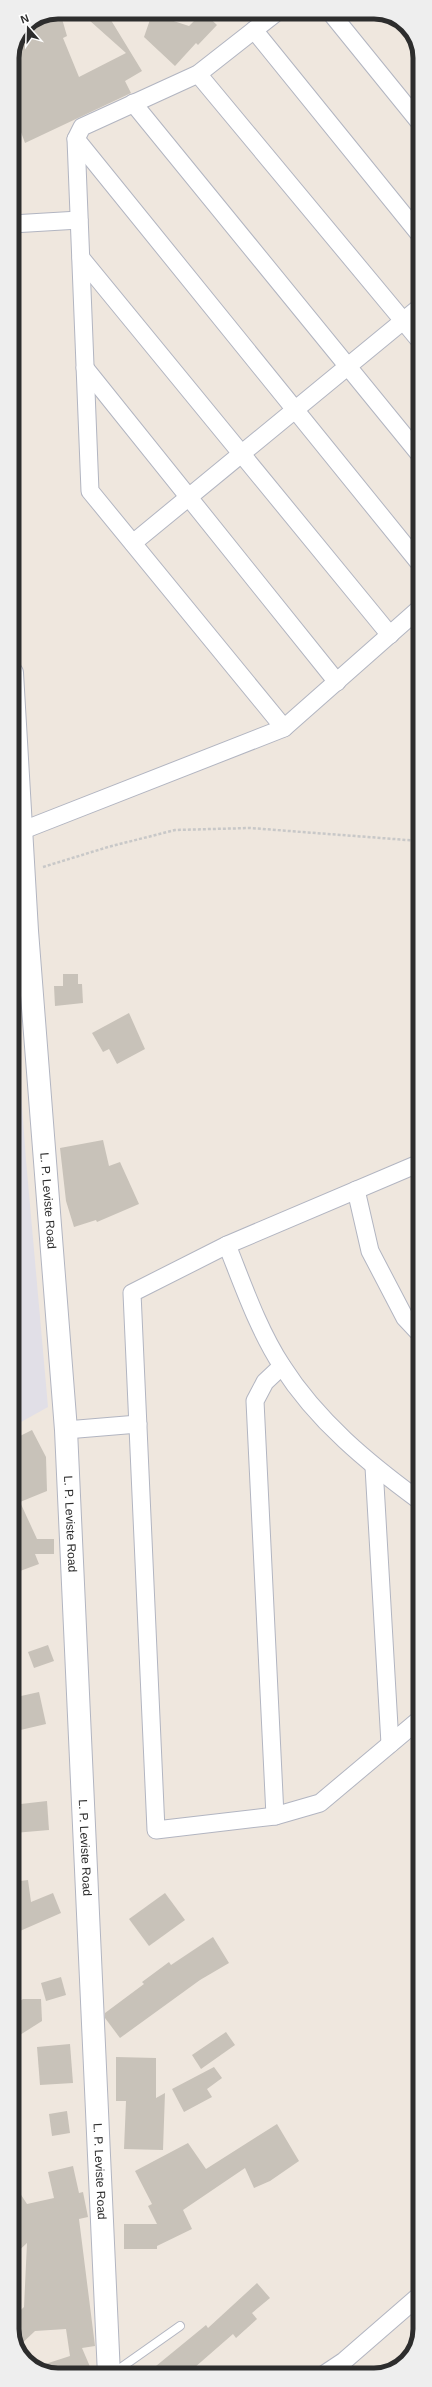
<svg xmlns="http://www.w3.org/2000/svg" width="432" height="2387" font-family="Arial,sans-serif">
  <rect width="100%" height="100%" fill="#efe7de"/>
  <path fill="#e1dfe7" d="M12 970 26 1160 48 1407 12 1427Z"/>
  <g fill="#c8c2b9">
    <path d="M60 12 67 36 63 38 79 77 126 53 80 12H106L142 71 125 81 131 93 25 143 18 124 12 126V101L17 98 12 83V58L26 25Z"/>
    <path d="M203 12 217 25 198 45 196 43 175 66 144 37 152 14 189 26Z"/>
    <path d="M63 974H78V984H82L83 1003 55 1006 54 986H63Z"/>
    <path d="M129 1013 145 1049 117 1064 109 1049 103 1052 92 1033Z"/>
    <path d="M103 1140 109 1166 120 1162 139 1204 97 1222 96 1220 74 1227 66 1201 60 1148Z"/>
    <path d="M32 1430 46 1457 47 1491 20 1502 37 1539H54V1554H35L39 1564 12 1574V1440Z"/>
    <path d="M48 1645 54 1661 34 1668 28 1652Z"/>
    <path d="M39 1692 46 1724 12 1732V1698Z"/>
    <path d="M47 1801 49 1830 14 1833 12 1805Z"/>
    <path d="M28 1880 31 1902 53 1893 61 1913 20 1931 12 1911V1882Z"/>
    <path d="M165 1893 185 1920 149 1946 129 1919Z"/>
    <path d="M213 1937 229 1963 200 1980 120 2038 105 2018V2013L144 1984 142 1982 169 1962 171 1965Z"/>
    <path d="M61 1977 66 1995 46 2001 41 1983Z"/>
    <path d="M23 1999H41L42 2021 12 2040V2006Z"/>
    <path d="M226 2032 235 2045 201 2069 192 2055Z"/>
    <path d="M70 2044 73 2083 40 2085 37 2047Z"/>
    <path d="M116 2057 156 2058V2098L165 2093 163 2150 124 2149 126 2101H116Z"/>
    <path d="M214 2067 222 2078 207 2089 212 2097 184 2112 172 2089Z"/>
    <path d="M67 2111 70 2133 52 2136 49 2114Z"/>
    <path d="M277 2124 299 2161 270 2181 254 2188 245 2168 183 2210 192 2229 157 2246V2249H124V2224H157L148 2206 152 2204 135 2171 188 2143 206 2169Z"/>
    <path d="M73 2166 79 2193 83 2192 88 2217 79 2219 95 2346 82 2348 91 2369 78 2375H53L36 2367 70 2356 66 2329 35 2331 18 2347 12 2335V2318L24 2307 27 2243 12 2257V2181L27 2204 54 2198 48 2172Z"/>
    <path d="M257 2283 270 2298 252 2313 257 2319 236 2338 233 2334 186 2375H145L206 2325 208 2328Z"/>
  </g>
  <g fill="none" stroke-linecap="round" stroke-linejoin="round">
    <defs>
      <path id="service" d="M112 2374 180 2326"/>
      <g id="minor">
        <path d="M277 12 198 74 82 127 76 139 90 491 284 728"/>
        <path d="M330 12 420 123"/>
        <path d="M254 30 420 235"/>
        <path d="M198 74 420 341"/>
        <path d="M133 103 420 455"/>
        <path d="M76 139 420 564"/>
        <path d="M12 224 79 220"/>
        <path d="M81 258 390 635"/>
        <path d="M85 368 337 682"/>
        <path d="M133 543 420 307"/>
        <path d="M21 831 284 728 420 608"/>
        <path d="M12 940 27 931"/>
        <path d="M420 1163 227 1245 132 1293 156 1830 275 1816 320 1803 420 1719"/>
        <path d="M356 1190 370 1251 405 1318 420 1334"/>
        <path d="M227 1245C243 1285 258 1329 282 1366 317 1421 368 1463 420 1501"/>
        <path d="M66 1430 138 1424"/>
        <path d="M374 1467 390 1744"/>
        <path d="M275 1816 255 1401 265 1382 282 1366"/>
        <path d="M323 2375 344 2361 420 2295"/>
      </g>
      <g id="secondary">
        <path id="s1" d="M12 673 27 931 66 1430 109 2375"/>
      </g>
    </defs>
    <use href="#service" stroke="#b2b5c1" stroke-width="10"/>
    <use href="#minor" stroke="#b2b5c1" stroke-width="19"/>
    <use href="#secondary" stroke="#b2b5c1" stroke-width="24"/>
    <path stroke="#c8c8c8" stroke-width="2.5" stroke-dasharray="3 2" stroke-linecap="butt" d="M43 867 108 847 175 830 250 828 420 841"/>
    <use href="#service" stroke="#fff" stroke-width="8"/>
    <use href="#minor" stroke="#fff" stroke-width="17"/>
    <use href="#secondary" stroke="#fff" stroke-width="22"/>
  </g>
  <g text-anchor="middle" stroke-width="3" stroke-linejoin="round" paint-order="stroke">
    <g font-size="12" fill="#2d2d2d" stroke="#fff">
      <text dy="4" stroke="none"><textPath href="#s1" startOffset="529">L. P. Leviste Road</textPath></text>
      <text dy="4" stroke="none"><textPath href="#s1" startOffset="853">L. P. Leviste Road</textPath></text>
      <text dy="4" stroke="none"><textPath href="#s1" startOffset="1177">L. P. Leviste Road</textPath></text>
      <text dy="4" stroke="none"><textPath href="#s1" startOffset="1501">L. P. Leviste Road</textPath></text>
    </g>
  </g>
  <path d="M0 0H432V2387H0ZM58 19H374A39 39 0 0 1 413 58V2329A39 39 0 0 1 374 2368H58A39 39 0 0 1 19 2329V58A39 39 0 0 1 58 19Z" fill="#eee" fill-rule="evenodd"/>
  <path fill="none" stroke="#2d2d2d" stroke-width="5" d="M58 19H374A39 39 0 0 1 413 58V2329A39 39 0 0 1 374 2368H58A39 39 0 0 1 19 2329V58A39 39 0 0 1 58 19Z"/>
  <g transform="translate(28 28) rotate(340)" stroke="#ffffff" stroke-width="3" paint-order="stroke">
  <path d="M0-3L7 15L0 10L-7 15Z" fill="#2d2d2d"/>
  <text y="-6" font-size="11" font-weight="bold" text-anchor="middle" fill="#2d2d2d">N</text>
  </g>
</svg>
